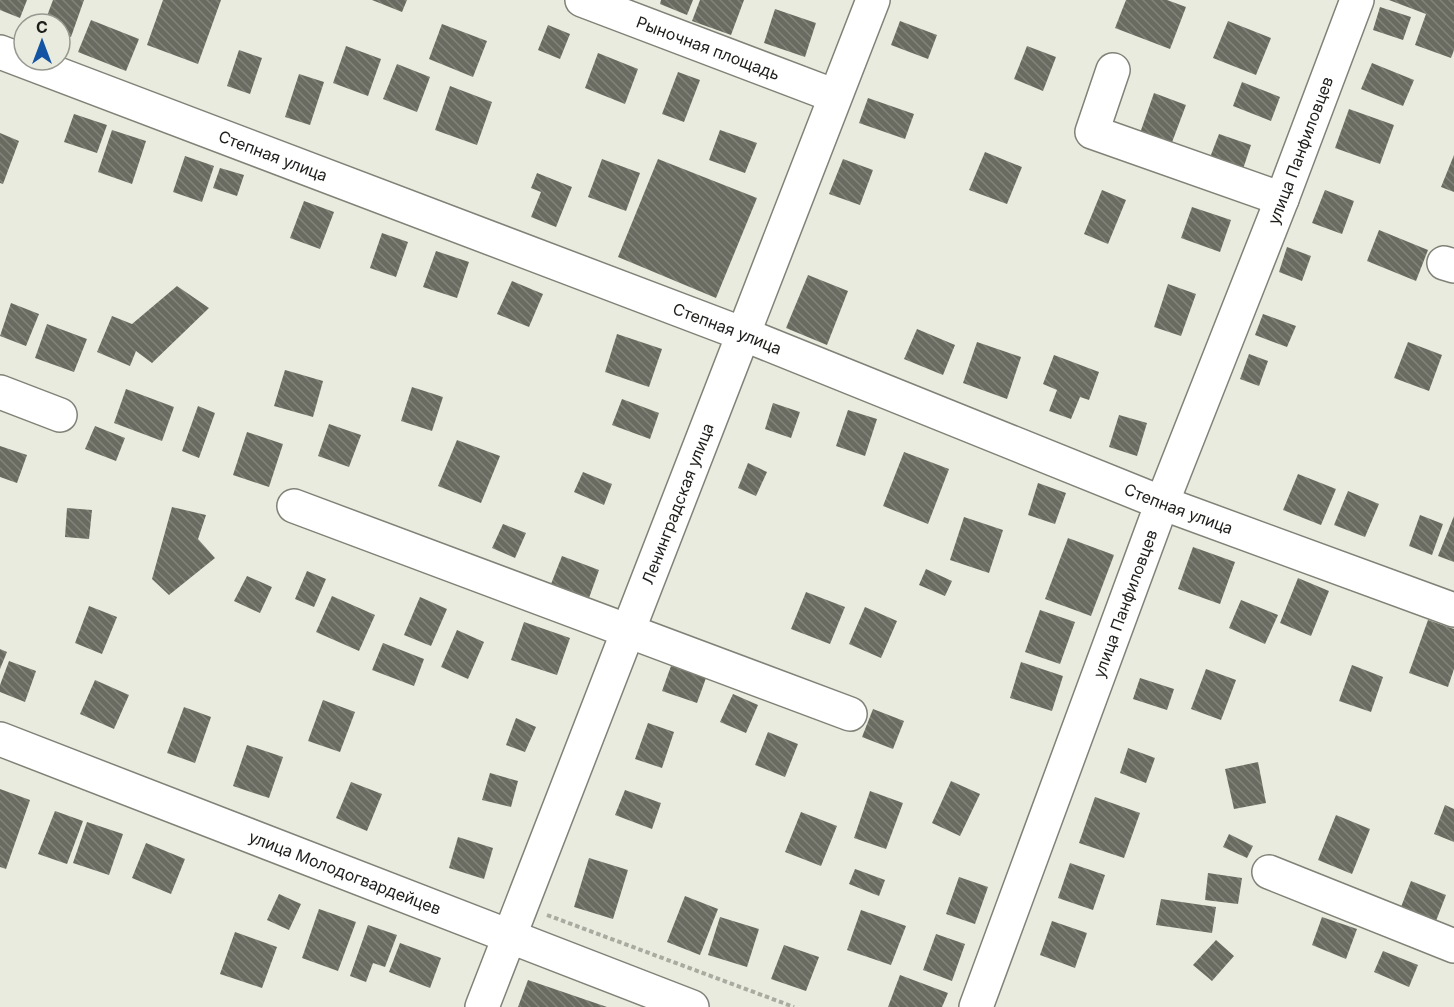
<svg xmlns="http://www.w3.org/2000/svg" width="1454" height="1007" font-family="Inter,sans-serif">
  <defs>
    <pattern id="building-back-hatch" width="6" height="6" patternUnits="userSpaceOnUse" patternTransform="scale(1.5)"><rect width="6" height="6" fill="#696b60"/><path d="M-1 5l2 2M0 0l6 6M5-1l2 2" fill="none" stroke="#82837b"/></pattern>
  </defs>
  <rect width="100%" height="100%" fill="#e8ebde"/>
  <g fill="url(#building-back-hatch)">
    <path d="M0 0H27L20 18 0 10Z"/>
    <path d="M53 0H84L71 37 60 32V24H44Z"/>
    <path d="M163 0H221L198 64 147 45Z"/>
    <path d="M372 0H407L402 12Z"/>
    <path d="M661 0H693L687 15 660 4Z"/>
    <path d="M700 0H744L731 35 692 21Z"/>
    <path d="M1126 0H1167L1186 7 1170 49 1115 28Z"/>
    <path d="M1389 0H1454V50L1451 58 1415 45 1426 14Z"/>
    <path d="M1380 7 1411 17 1403 40 1373 30Z"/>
    <path d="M775 9 816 23 805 57 764 43Z"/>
    <path d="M91 20 139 39 126 71 78 52Z"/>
    <path d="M900 21 937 35 928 59 891 45Z"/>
    <path d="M1228 21 1271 38 1256 75 1213 58Z"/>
    <path d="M442 24 487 41 473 77 429 59Z"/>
    <path d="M548 25 570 34 560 59 538 50Z"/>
    <path d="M346 46 381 59 368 96 333 83Z"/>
    <path d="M1027 46 1056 57 1043 91 1014 79Z"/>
    <path d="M239 50 262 58 250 94 227 86Z"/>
    <path d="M598 53 638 69 625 104 585 88Z"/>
    <path d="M1372 63 1414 80 1403 106 1361 89Z"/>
    <path d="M397 64 430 77 417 112 383 99Z"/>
    <path d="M678 72 700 80 684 122 662 114Z"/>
    <path d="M299 74 324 82 310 125 285 117Z"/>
    <path d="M1242 82 1280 97 1271 121 1233 106Z"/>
    <path d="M450 86 492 102 477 145 435 130Z"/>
    <path d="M1154 93 1186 105 1171 145 1140 133Z"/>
    <path d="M868 98 914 114 905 139 859 123Z"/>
    <path d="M1349 109 1394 125 1380 164 1335 148Z"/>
    <path d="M74 114 107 125 97 153 64 142Z"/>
    <path d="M112 130 146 141 132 184 98 172Z"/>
    <path d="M720 130 757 143 745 173 709 160Z"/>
    <path d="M0 133 19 141 3 184 0 183Z"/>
    <path d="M1219 134 1251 145 1242 172 1209 160Z"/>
    <path d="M985 152 1022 167 1007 204 969 190Z"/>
    <path d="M1454 155V192L1441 187Z"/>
    <path d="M185 156 214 166 202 202 173 192Z"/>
    <path d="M602 159 640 173 626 211 588 197Z"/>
    <path d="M658 159 757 198 716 298 618 257Z"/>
    <path d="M843 159 873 170 860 205 829 194Z"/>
    <path d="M220 168 244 175 237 196 213 188Z"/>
    <path d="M537 173 572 187 556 227 531 217 541 192 531 188Z"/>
    <path d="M1102 190 1126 200 1108 244 1084 234Z"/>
    <path d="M1325 190 1354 201 1342 234 1312 223Z"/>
    <path d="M304 201 334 212 320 249 290 238Z"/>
    <path d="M1192 207 1231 220 1220 252 1181 238Z"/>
    <path d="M1379 230 1428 250 1416 281 1367 261Z"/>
    <path d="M382 233 408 242 396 277 370 268Z"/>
    <path d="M1287 247 1311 256 1302 281 1279 272Z"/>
    <path d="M436 251 469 262 457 298 423 287Z"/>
    <path d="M808 275 848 291 827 345 786 328Z"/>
    <path d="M512 281 543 294 529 327 497 314Z"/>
    <path d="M1168 284 1196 294 1181 336 1154 327Z"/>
    <path d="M177 286 209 308 152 363 136 351 130 366 97 352 112 316 132 324Z"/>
    <path d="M11 303 39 314 26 346 0 336Z"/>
    <path d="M1263 314 1296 326 1287 347 1255 335Z"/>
    <path d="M47 324 87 339 74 372 35 358Z"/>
    <path d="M917 329 955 345 943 375 904 359Z"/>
    <path d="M617 334 662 349 649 387 605 372Z"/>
    <path d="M977 342 1021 357 1007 399 963 383Z"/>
    <path d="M1408 342 1442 355 1429 391 1394 378Z"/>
    <path d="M1249 354 1268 361 1259 386 1240 379Z"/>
    <path d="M1054 355 1099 372 1089 400 1080 397 1071 419 1049 411 1057 390 1043 384Z"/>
    <path d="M285 370 323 381 313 417 274 406Z"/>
    <path d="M412 387 443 397 432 431 401 421Z"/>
    <path d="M126 389 174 407 162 441 114 423Z"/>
    <path d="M622 399 659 413 650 439 612 425Z"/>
    <path d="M773 403 800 412 791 438 765 429Z"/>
    <path d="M198 406 215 413 199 458 182 451Z"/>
    <path d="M848 410 877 419 865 456 836 446Z"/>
    <path d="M1119 415 1147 423 1137 456 1109 447Z"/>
    <path d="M329 424 361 435 349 467 318 456Z"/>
    <path d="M95 426 125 438 116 461 85 449Z"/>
    <path d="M247 432 283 444 269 487 233 475Z"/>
    <path d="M457 440 500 456 481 503 438 486Z"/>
    <path d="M0 446 27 455 17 483 0 477Z"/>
    <path d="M904 452 949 469 928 524 883 506Z"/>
    <path d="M748 463 767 472 756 496 738 488Z"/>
    <path d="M583 472 612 484 604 505 574 492Z"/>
    <path d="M1298 474 1336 489 1321 525 1283 510Z"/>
    <path d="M1038 483 1066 493 1055 524 1028 515Z"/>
    <path d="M1348 491 1379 504 1365 537 1334 525Z"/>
    <path d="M172 507 206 515 198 539 215 558 169 595 152 579Z"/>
    <path d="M67 508 92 510 89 539 65 537Z"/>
    <path d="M1420 515 1443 524 1432 555 1409 546Z"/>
    <path d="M1454 516V562L1438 556Z"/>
    <path d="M964 517 1003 530 989 573 950 560Z"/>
    <path d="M503 524 526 533 515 558 492 548Z"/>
    <path d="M1068 538 1114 555 1091 616 1045 599Z"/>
    <path d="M1193 547 1235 562 1220 604 1178 589Z"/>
    <path d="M562 556 599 570 589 598 551 584Z"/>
    <path d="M926 569 952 581 945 596 919 585Z"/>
    <path d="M307 571 326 579 314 607 295 599Z"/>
    <path d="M247 576 272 587 260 613 234 601Z"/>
    <path d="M1298 578 1329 591 1311 636 1280 623Z"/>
    <path d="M806 592 845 607 830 644 791 629Z"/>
    <path d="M332 596 375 615 359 651 316 632Z"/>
    <path d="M420 597 447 609 431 646 404 635Z"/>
    <path d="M1241 600 1278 615 1265 644 1229 628Z"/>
    <path d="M89 606 117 617 102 654 75 643Z"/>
    <path d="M865 607 897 621 881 658 849 644Z"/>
    <path d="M1040 610 1075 622 1060 664 1025 652Z"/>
    <path d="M1428 620 1454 629V669L1448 687 1409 673Z"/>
    <path d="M524 622 570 638 557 675 511 660Z"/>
    <path d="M457 630 484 642 468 679 441 667Z"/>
    <path d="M383 643 424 659 414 686 372 670Z"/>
    <path d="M0 649 7 652 0 669Z"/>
    <path d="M9 661 36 671 25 702 0 692V685Z"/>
    <path d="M1021 662 1063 676 1052 711 1010 698Z"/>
    <path d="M1352 665 1383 677 1371 712 1339 701Z"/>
    <path d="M671 666 706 678 697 703 662 691Z"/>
    <path d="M1206 669 1236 680 1221 720 1191 709Z"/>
    <path d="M1140 678 1174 689 1167 710 1133 699Z"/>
    <path d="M95 680 129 695 114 729 80 714Z"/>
    <path d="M733 694 758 705 746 733 720 722Z"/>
    <path d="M323 700 355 712 340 752 308 741Z"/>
    <path d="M184 707 211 717 195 763 167 753Z"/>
    <path d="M873 709 904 721 893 749 862 737Z"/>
    <path d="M516 718 536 727 525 752 506 745Z"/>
    <path d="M648 723 674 732 662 768 635 759Z"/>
    <path d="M768 732 798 744 785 777 755 765Z"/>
    <path d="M247 745 283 757 269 798 233 786Z"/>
    <path d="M1128 748 1155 758 1146 783 1120 773Z"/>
    <path d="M1258 762 1266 803 1234 809 1225 769Z"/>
    <path d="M490 773 518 781 511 807 482 800Z"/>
    <path d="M951 781 980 794 960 836 932 823Z"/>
    <path d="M351 782 382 794 367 831 336 818Z"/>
    <path d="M0 789 30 800 6 869 0 867Z"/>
    <path d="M625 790 661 803 652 829 615 815Z"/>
    <path d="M870 791 903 803 886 849 854 838Z"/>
    <path d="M1095 797 1140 813 1124 858 1079 843Z"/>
    <path d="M1445 805 1454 809V842L1434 834Z"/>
    <path d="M55 811 83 821 67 864 38 854Z"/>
    <path d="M801 812 837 826 821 866 785 852Z"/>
    <path d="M1336 815 1370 829 1352 874 1318 860Z"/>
    <path d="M87 822 123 834 109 875 73 863Z"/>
    <path d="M1229 834 1253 846 1247 858 1223 847Z"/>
    <path d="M458 837 493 848 484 879 449 868Z"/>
    <path d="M146 843 185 859 171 894 132 878Z"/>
    <path d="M589 858 628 870 613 919 574 907Z"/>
    <path d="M1070 863 1105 875 1093 910 1058 898Z"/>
    <path d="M855 869 885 880 879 896 849 884Z"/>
    <path d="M1208 873 1242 878 1238 904 1205 900Z"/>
    <path d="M959 877 988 887 975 924 946 914Z"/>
    <path d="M1411 881 1446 895 1436 921 1401 907Z"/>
    <path d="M279 894 301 904 289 930 267 920Z"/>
    <path d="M685 896 718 909 700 955 667 942Z"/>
    <path d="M1161 899 1216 907 1212 933 1156 925Z"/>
    <path d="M319 909 356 922 338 971 302 958Z"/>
    <path d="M861 910 906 926 891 965 847 950Z"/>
    <path d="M720 917 759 929 747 967 708 955Z"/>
    <path d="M1322 917 1357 929 1346 959 1312 945Z"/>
    <path d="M1052 921 1087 933 1075 968 1040 955Z"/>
    <path d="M368 925 397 935 385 967 373 963 366 982 350 976Z"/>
    <path d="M235 932 277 947 262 988 220 974Z"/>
    <path d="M936 934 965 944 952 981 923 970Z"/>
    <path d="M1216 940 1234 956 1212 981 1193 965Z"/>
    <path d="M400 943 441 958 430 988 389 972Z"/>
    <path d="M784 945 819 957 806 991 771 979Z"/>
    <path d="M1383 951 1418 965 1409 987 1374 972Z"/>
    <path d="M900 975 948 993 942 1007H888Z"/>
    <path d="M528 980 607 1007H518Z"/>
  </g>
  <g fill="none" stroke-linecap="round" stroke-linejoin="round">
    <defs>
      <g id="minor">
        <path id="s1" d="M582 0 835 96"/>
        <path id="s2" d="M0 52 743 334 1162 503 1454 610"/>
        <path d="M1113 70 1092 132 1282 199"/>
        <path d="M1444 263 1454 266"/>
        <path d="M0 392 60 415"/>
        <path d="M294 506 850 714"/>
        <path id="s3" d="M0 739 692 1007"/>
        <path d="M1269 872 1454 946"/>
        <path id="s4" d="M482 1007 873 0"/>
        <path id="s5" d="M976 1007 1162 503 1282 199 1357 0"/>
      </g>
    </defs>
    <use href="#minor" stroke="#808277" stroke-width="36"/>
    <path stroke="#a9aba1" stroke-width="4" stroke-dasharray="4.5 3" stroke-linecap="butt" d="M547 915 794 1007"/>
    <use href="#minor" stroke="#fff" stroke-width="33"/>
  </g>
  <g text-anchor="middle" stroke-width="4.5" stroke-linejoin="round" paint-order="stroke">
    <g font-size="16" fill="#1e1f1b" stroke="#e8ebde">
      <text dy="6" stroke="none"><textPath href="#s1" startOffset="135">Рыночная площадь</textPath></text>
      <text dy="6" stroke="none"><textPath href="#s5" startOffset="916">улица Панфиловцев</textPath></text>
      <text dy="6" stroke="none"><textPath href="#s2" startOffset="292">Степная улица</textPath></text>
      <text dy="6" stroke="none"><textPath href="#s2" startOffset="778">Степная улица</textPath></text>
      <text dy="6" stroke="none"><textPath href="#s4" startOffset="540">Ленинградская улица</textPath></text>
      <text dy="6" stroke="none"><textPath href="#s2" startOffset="1264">Степная улица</textPath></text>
      <text dy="6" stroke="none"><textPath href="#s5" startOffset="430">улица Панфиловцев</textPath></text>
      <text dy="6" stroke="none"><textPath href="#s3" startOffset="370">улица Молодогвардейцев</textPath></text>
    </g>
  </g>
  <g transform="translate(42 42)"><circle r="28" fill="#e8ebde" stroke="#979990" stroke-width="1.5"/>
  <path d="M0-4.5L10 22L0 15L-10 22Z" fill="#1353a3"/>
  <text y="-9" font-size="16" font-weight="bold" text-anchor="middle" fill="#1e1f1b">С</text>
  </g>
</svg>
